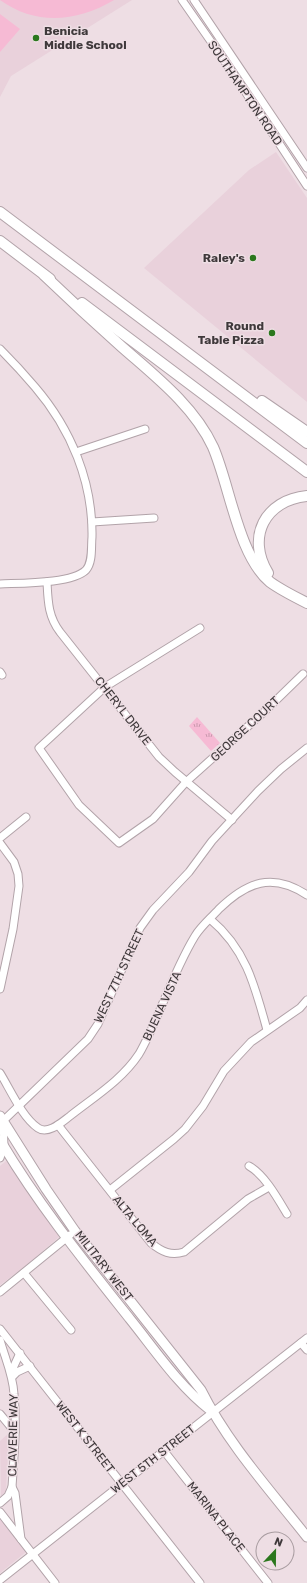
<svg xmlns="http://www.w3.org/2000/svg" width="307" height="1583" font-family="Rubik,sans-serif">
  <defs>
    <pattern id="park-tufts" width="24" height="20" patternUnits="userSpaceOnUse"><rect width="24" height="20" fill="#f6bad4"/><path d="M3 7l-1-3M5 7V3M7 7l1-3M15 17l-1-3M17 17v-4M19 17l1-3" fill="none" stroke="#c998ad"/></pattern>
  </defs>
  <rect width="100%" height="100%" fill="#eedee4"/>
  <g fill="#e9d1db">
    <path d="M0 0H132L11 76 0 97Z"/>
    <path d="M276 152 307 198V402L144 268 249 170Z"/>
    <path d="M6 1161 59 1237 23 1268 0 1285V1166Z"/>
    <path d="M9 1433 6 1491 1 1496 0 1441Z"/>
    <path d="M0 1519 26 1552 0 1573Z"/>
  </g>
  <g fill="#f6bad4">
    <path d="M0 0H114C77 22 36 26 0 0Z"/>
    <path d="M0 14 20 29 0 52Z"/>
  </g>
  <path fill="url(#park-tufts)" d="M197 717 220 743 211 751 189 726Z"/>
  <g fill="none" stroke-linecap="round" stroke-linejoin="round">
    <defs>
      <g id="minor">
        <path d="M182 0 237 79 307 186"/>
        <path d="M194 0 307 168"/>
        <path d="M0 349C12 361 24 374 35 387 71 429 93 482 92 537 91 547 93 562 86 570 72 584 20 583 0 584"/>
        <path d="M76 452 145 429"/>
        <path d="M92 522 154 518"/>
        <path d="M47 582C48 601 48 616 60 632L159 757 175 772 232 820"/>
        <path d="M200 628 105 687 39 748 79 805 119 843 153 819 186 782 265 711 303 674"/>
        <path d="M0 672 2 675"/>
        <path d="M0 838 26 817"/>
        <path d="M0 843 14 862 18 874 19 886 13 929 0 989"/>
        <path d="M210 919C246 949 255 986 267 1030"/>
        <path d="M0 1073C10 1089 22 1117 38 1128 48 1135 62 1122 70 1116 94 1097 122 1080 139 1054 145 1044 149 1034 154 1024 166 996 179 962 195 936 201 926 211 918 219 909 247 882 272 872 307 895"/>
        <path d="M58 1125 151 1243C162 1252 171 1256 184 1252L248 1199 269 1187"/>
        <path d="M0 1158 4 1146 3 1121 88 1039 98 1024 140 928 153 910 189 872 212 841 258 791 281 769 307 748"/>
        <path d="M249 1166C265 1175 278 1199 287 1214"/>
        <path d="M110 1190 174 1139 185 1129 203 1106 224 1071 251 1042 300 1008 307 1000"/>
        <path d="M24 1273 71 1330"/>
        <path d="M0 1292 70 1235"/>
        <path d="M0 1329 200 1583"/>
        <path d="M0 1340C5 1358 13 1375 14 1394 17 1425 14 1456 12 1487L15 1493 21 1539"/>
        <path d="M301 1343 307 1350"/>
        <path d="M12 1375 14 1366 20 1353"/>
        <path d="M12 1377 17 1372 30 1366"/>
        <path d="M0 1414 15 1432"/>
        <path d="M164 1451 268 1583"/>
        <path d="M0 1503 8 1496 12 1487"/>
        <path d="M0 1512 55 1583"/>
        <path d="M0 1580 307 1338"/>
      </g>
      <g id="major">
        <path d="M0 1116 46 1189 75 1231 201 1390C228 1444 270 1490 307 1537"/>
        <path d="M0 1140C38 1204 84 1261 130 1319 155 1350 178 1385 210 1410"/>
      </g>
      <g id="highway">
        <path d="M0 212 307 443"/>
        <path d="M0 241 50 279"/>
        <path d="M44 275C69 299 95 323 122 347 155 376 194 406 213 447 230 486 238 555 270 582 281 590 295 597 307 603"/>
        <path d="M82 303 307 472"/>
        <path d="M262 401 307 432"/>
        <path d="M268 573C246 537 265 500 307 496"/>
      </g>
    </defs>
    <use href="#minor" stroke="#b2a3a9" stroke-width="9"/>
    <use href="#major" stroke="#b2a3a9" stroke-width="11"/>
    <use href="#highway" stroke="#b2a3a9" stroke-width="12"/>
    <use href="#minor" stroke="#fff" stroke-width="7"/>
    <use href="#major" stroke="#fff" stroke-width="9"/>
    <use href="#highway" stroke="#fff" stroke-width="10"/>
  </g>
  <g fill="#2b771d" stroke="#eedee4" stroke-width="1.5">
    <circle cx="36" cy="38" r="4"/>
    <circle cx="253" cy="258" r="4"/>
    <circle cx="272" cy="333" r="4"/>
  </g>
  <g text-anchor="middle" stroke-width="3" stroke-linejoin="round" paint-order="stroke">
    <g font-size="12" font-weight="bold" fill="#3f393b" stroke="#eedee4" text-anchor="end">
      <text x="44" y="35" text-anchor="start">Benicia<tspan x="44" dy="14">Middle School</tspan></text>
      <text x="245" y="262">Raley's</text>
      <text x="264" y="330">Round<tspan x="264" dy="14">Table Pizza</tspan></text>
    </g>
    <g font-size="12" fill="#3f393b" stroke="#eedee4">
      <text transform="translate(245 93) rotate(56)" y="4">SOUTHAMPTON ROAD</text>
      <text transform="translate(123 711) rotate(52)" y="4">CHERYL DRIVE</text>
      <text transform="translate(245 729) rotate(-43)" y="4">GEORGE COURT</text>
      <text transform="translate(119 976) rotate(-65)" y="4">WEST 7TH STREET</text>
      <text transform="translate(162 1006) rotate(-65)" y="4">BUENA VISTA</text>
      <text transform="translate(135 1221) rotate(50)" y="4">ALTA LOMA</text>
      <text transform="translate(104 1266) rotate(52)" y="4">MILITARY WEST</text>
      <text transform="translate(13 1435) rotate(-89)" y="4">CLAVERIE WAY</text>
      <text transform="translate(85 1437) rotate(52)" y="4">WEST K STREET</text>
      <text transform="translate(153 1459) rotate(-38)" y="4">WEST 5TH STREET</text>
      <text transform="translate(216 1517) rotate(52)" y="4">MARINA PLACE</text>
    </g>
  </g>
  <g transform="translate(275 1551) rotate(22)"><circle r="19" fill="#eedee4" stroke="#a89ca0"/>
  <path d="M0-3L7 15L0 10L-7 15Z" fill="#2b771d"/>
  <text y="-6" font-size="11" font-weight="bold" text-anchor="middle" fill="#3f393b">N</text>
  </g>
</svg>
